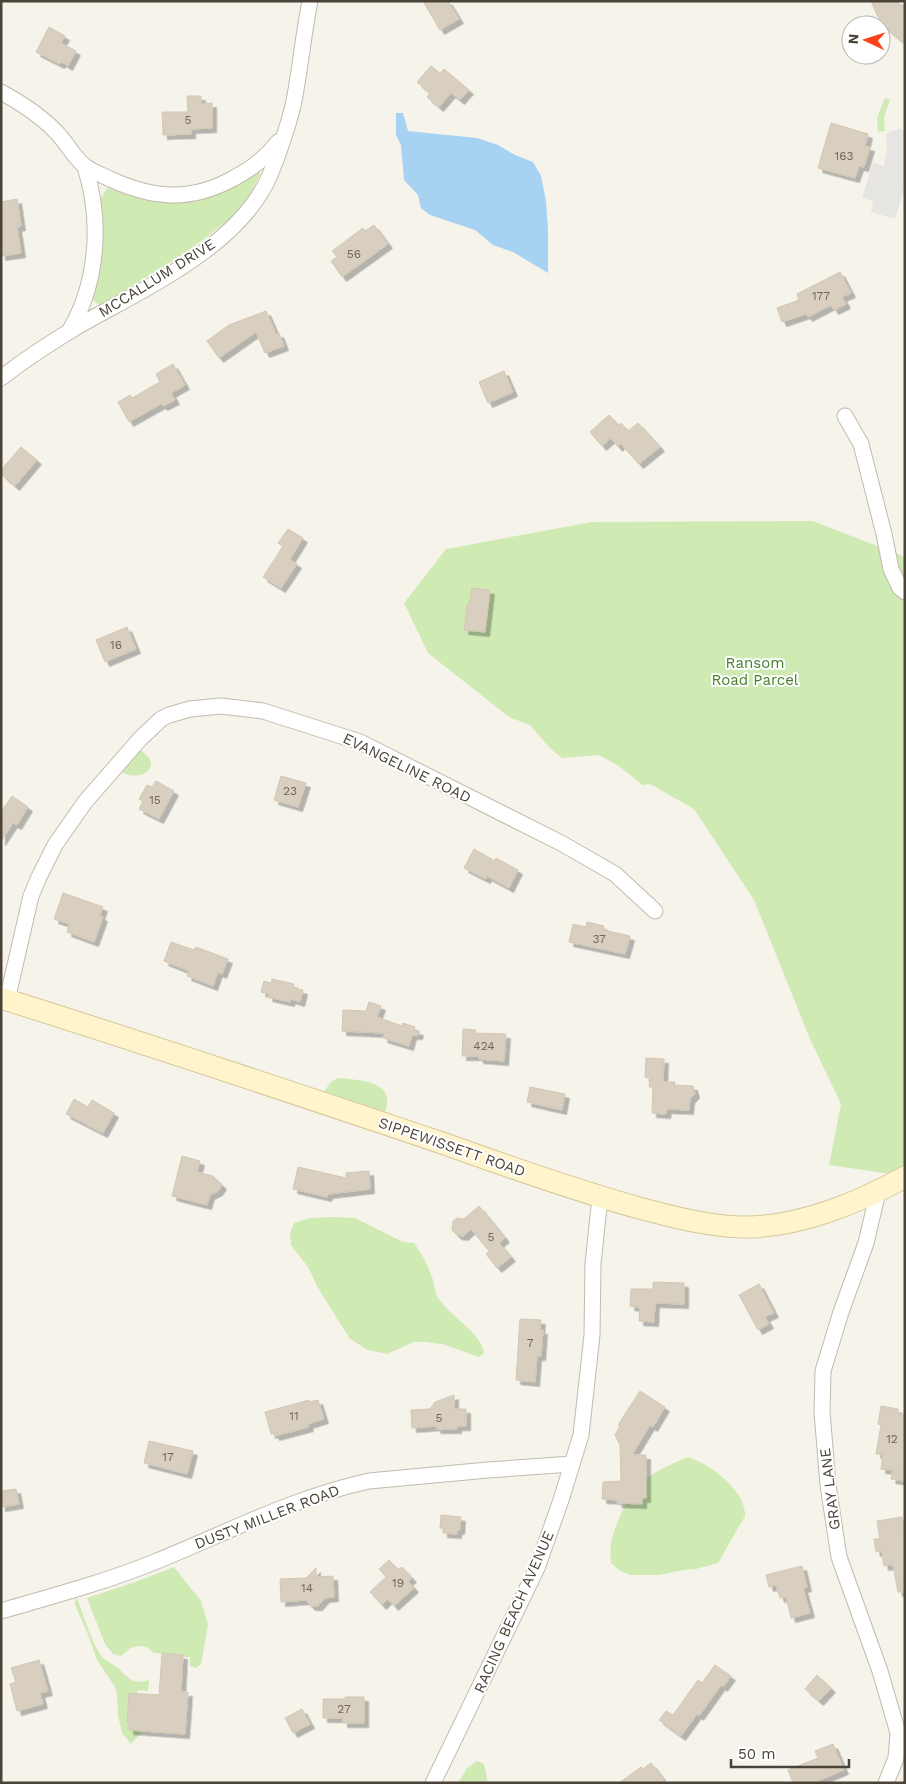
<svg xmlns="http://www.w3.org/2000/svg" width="906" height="1784" font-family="'Work Sans',sans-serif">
  <defs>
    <filter id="shadow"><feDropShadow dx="4.5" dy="4.5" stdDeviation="0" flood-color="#0004"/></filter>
  </defs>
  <rect width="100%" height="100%" fill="#f6f3eb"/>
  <g fill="#d0eab4">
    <path d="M885 98 890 100 884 117 885 131 878 132 877 118Z"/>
    <path d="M260 170V175L248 197 230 219 188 251 101 306 92 300 102 241 100 200 107 188 145 198Z"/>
    <path d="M813 521 905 557V1176L829 1165 841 1104 810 1039 754 900 694 809 650 784 643 785 617 765 599 755 562 758 549 747 530 725 509 717 428 653 404 603 446 549 592 522Z"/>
    <path d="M138 749C167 764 141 785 120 771Z"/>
    <path d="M338 1078C358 1080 398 1080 385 1113L322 1094 331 1082Z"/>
    <path d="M336 1217 355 1218 403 1242 414 1243C422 1254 427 1264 432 1277 434 1283 435 1291 437 1296 448 1316 481 1331 484 1353L479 1357 442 1344 426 1342H414L387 1354 368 1350 350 1339 318 1288 308 1267 291 1245 290 1234 294 1223 309 1218Z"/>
    <path d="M688 1457C710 1464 746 1490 745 1516L718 1563 696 1569 684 1570 658 1575H630L619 1570 611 1563C609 1546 612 1536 618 1521 633 1483 651 1472 688 1457Z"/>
    <path d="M174 1567 201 1601 208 1625 201 1664 196 1668 190 1666V1657H183V1655L154 1653 147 1647 139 1646 131 1648 121 1656 113 1654 105 1644 87 1598 138 1581Z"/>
    <path d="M75 1598 78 1601C84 1616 93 1646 103 1658 108 1662 114 1665 119 1669 129 1679 134 1685 149 1680L148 1691 138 1690 137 1693H129L127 1721 129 1722V1730L143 1731 131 1744 122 1733 118 1715 117 1694 115 1687 97 1660 87 1632 75 1605Z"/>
    <path d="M477 1761 484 1764 488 1783H458L467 1768Z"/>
  </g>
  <path fill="#e7e5e2" d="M900 128 905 132V186L895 219 871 212 873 201 862 198 873 163 884 166 887 150 886 134Z"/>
  <path fill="#a8d2f2" d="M396 113H403L408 131 477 138 498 145 515 155 533 162 541 176 546 201 548 229V273L513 252 493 245 475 230 430 215 421 208 418 195 404 180 401 145 396 135Z"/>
  <g fill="#d8cfc0" stroke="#d3c7b3" filter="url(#shadow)">
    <path d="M423 1H448L459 19 440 30Z"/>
    <path d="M871 1H898V4L905 6V44L885 27 877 15Z"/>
    <path d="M49 27 65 36 61 43 76 51 68 66 62 62 60 64 36 52Z"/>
    <path d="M431 66 440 73 444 69 469 90 460 100 451 93 439 107 427 97 430 93 417 82Z"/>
    <path d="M187 96H201V104L212 103V128L191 129V134L163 135 162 112H188Z"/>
    <path d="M831 123 868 134 865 146 870 147 864 167 859 166 855 178 818 168Z"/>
    <path d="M17 199 21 226 17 227 21 253 1 256V202Z"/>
    <path d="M374 225 388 244 342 277 331 261 337 257 332 251 363 228 365 231Z"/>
    <path d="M840 272 851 293 842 297 846 304 834 310 831 305 808 317 806 314 782 322 777 308 799 300 797 294Z"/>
    <path d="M266 311 276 334 279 333 284 346 265 353 256 332 219 358 207 341 229 325Z"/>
    <path d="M173 364 185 385 171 393 175 400 163 406 161 404 129 422 118 402 130 395 132 398 160 382 156 374Z"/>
    <path d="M504 371 513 392 488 403 479 382Z"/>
    <path d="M609 415 619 426 621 423 628 431 638 423 660 447 639 464 621 444 618 447 611 438 602 446 590 432Z"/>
    <path d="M21 447 37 460 15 486 1 474V470Z"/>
    <path d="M288 529 303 538 290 559 297 564 281 588 263 577 283 546 278 543Z"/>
    <path d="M472 588 490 590 485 632 464 630 467 605H469Z"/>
    <path d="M127 627 136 649 105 662 96 640Z"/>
    <path d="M281 776 306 783 298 807 274 800Z"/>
    <path d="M156 781 174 791 159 819 139 809 143 801 139 799 147 785 152 787Z"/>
    <path d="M12 796 28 807 17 825 13 823 1 841V812Z"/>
    <path d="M474 849 495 861 496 858 518 870 509 888 487 876 486 879 464 868Z"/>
    <path d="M63 893 103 907 100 916 103 917 94 942 67 932 69 924 54 919Z"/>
    <path d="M587 922 604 926 603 930 630 936 625 954 569 942 573 924 586 927Z"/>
    <path d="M171 942 194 950 196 947 228 959 222 974 218 972 213 986 187 976 189 971 164 961Z"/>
    <path d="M272 979 294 984 293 988 303 990 300 1002 291 999 290 1002 268 997 269 994 261 992 264 981 271 983Z"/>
    <path d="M369 1002 381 1006 377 1017 402 1026 403 1023 415 1027 414 1030 419 1031 418 1035H412L409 1046 383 1038 384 1033 342 1031 343 1010 366 1011Z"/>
    <path d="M463 1029 476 1030 475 1033 506 1034 504 1061 479 1059V1056H462Z"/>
    <path d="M646 1058 664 1059 663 1082H675L674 1085 693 1086 695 1094 690 1099 689 1110 667 1109 666 1114 652 1113 653 1087H649L650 1078 645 1077Z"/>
    <path d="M530 1087 565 1094 562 1110 527 1102Z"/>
    <path d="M74 1099 88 1107 92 1100 114 1113 103 1133 66 1114Z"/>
    <path d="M182 1156 200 1161 197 1172 213 1176 222 1185 218 1191 210 1195 207 1205 172 1196Z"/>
    <path d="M298 1167 346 1178V1173L369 1171 370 1189 328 1194 327 1197 293 1189Z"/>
    <path d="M479 1206 505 1238 499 1243 511 1257 497 1268 486 1254 489 1251 471 1229 464 1236 457 1235 452 1230 453 1221 457 1218 464 1219Z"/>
    <path d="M653 1282 684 1283V1304L655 1303 654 1322 639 1321 640 1307 630 1306 631 1289H653Z"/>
    <path d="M759 1284 774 1313 765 1317 769 1324 758 1330 739 1295Z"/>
    <path d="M520 1319 541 1320 540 1330H543L541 1356H537L535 1382 516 1380Z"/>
    <path d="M640 1391 665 1407 653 1427 650 1425 632 1455H646V1498H642V1504L617 1503 618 1500 602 1499 603 1482 621 1481 620 1445 615 1435 620 1426 618 1425Z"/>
    <path d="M454 1395V1409H466V1426H457V1429H436L437 1426 412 1428 411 1410 430 1409 435 1402Z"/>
    <path d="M309 1400V1402L318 1400 324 1419 308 1424 309 1427 275 1436 274 1433 271 1434 265 1412Z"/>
    <path d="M881 1406 898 1409V1414L905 1416 904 1481 891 1479 893 1470 881 1469 883 1454H876L881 1425 878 1424Z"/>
    <path d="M149 1441 193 1451 187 1474 144 1463Z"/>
    <path d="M16 1489 19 1504 1 1507V1491Z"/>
    <path d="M441 1515 461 1517 460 1530H457V1534L443 1533V1528H440Z"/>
    <path d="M902 1517 905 1540V1592H898L893 1565 884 1566 882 1551 876 1552 874 1539H880L877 1521Z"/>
    <path d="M389 1560 398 1570 402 1567 412 1578 408 1581 414 1588 394 1606 388 1599 382 1605 370 1592 386 1577 379 1569Z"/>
    <path d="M802 1566 807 1587 803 1588 810 1613 791 1618 786 1597 780 1598 776 1585 769 1587 766 1575Z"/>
    <path d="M316 1568V1577L333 1576 334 1597 325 1598 318 1606H311L305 1600 281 1602 280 1579 306 1578Z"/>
    <path d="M162 1653 183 1655 181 1692H188L185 1734 129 1730V1722H127L129 1693 159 1695Z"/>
    <path d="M39 1660 48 1691 40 1693 43 1704 17 1711 10 1684 16 1682 11 1668Z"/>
    <path d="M715 1665 731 1676 723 1687 721 1685 699 1716 697 1714 681 1736 659 1720 666 1711 673 1715 698 1680 702 1683Z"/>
    <path d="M817 1675 831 1688 819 1701 805 1689Z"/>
    <path d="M345 1697H364V1723H343V1718H323V1699H345Z"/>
    <path d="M302 1709 310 1724 293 1733 285 1718Z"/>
    <path d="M833 1744 844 1770 813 1783H793L788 1770 818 1758 815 1751Z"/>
    <path d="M651 1763 666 1783H619L641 1767 643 1769Z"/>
  </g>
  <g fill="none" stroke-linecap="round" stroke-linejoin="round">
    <defs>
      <g id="street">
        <path d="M1 92C23 104 43 117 59 135 67 144 77 161 86 167 93 172 102 175 110 179 154 199 191 202 234 178 251 169 266 158 278 142"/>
        <path d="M70 330C98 282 102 220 85 167"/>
        <path d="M1 378C23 361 47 345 70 331 137 291 238 250 270 175 279 153 287 129 293 106 300 72 303 36 310 1"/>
        <path d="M845 416 861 444 884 534 891 569 900 588 905 592"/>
        <path d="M7 1000 31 896 39 877 55 845 85 802 140 739 161 719 169 715 190 709 221 706 263 711 360 742 561 843 615 874 655 911"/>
        <path d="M878 1192 866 1243 841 1312 823 1371 822 1412 828 1485 839 1557 880 1671 898 1733 896 1758 886 1783"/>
        <path d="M1 1611C53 1596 106 1582 157 1561 226 1533 295 1497 369 1481L488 1470 572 1464"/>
        <path d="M433 1783 537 1568 561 1500 581 1435 592 1335 593 1264 600 1197"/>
      </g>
      <path id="secondary" d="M1 998C150 1045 297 1094 445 1144 509 1167 574 1190 639 1208 673 1217 707 1226 742 1227 797 1228 858 1203 905 1177"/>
    </defs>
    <use href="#street" stroke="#c2bbad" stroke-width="17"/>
    <use href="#secondary" stroke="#d6c89a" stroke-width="23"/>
    <use href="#street" stroke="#fff" stroke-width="15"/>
    <use href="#secondary" stroke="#fff4cc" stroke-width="21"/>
  </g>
  <g text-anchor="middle" stroke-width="4" stroke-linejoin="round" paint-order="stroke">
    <g font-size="12" fill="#6e675a">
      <text x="188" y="124">5</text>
      <text x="844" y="160">163</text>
      <text x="354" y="258">56</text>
      <text x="821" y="300">177</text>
      <text x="116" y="649">16</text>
      <text x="290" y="795">23</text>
      <text x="155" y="804">15</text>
      <text x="599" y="943">37</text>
      <text x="484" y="1050">424</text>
      <text x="491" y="1241">5</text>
      <text x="530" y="1347">7</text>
      <text x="294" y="1420">11</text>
      <text x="439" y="1422">5</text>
      <text x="892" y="1443">12</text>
      <text x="168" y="1461">17</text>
      <text x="398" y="1587">19</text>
      <text x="307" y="1592">14</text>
      <text x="344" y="1713">27</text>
    </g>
    <g font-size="15" fill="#4a4438" stroke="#fff">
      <text transform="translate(157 278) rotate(-32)" y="5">MCCALLUM DRIVE</text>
      <text transform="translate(407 768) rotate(26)" y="5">EVANGELINE ROAD</text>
      <text transform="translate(452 1147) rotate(19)" y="5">SIPPEWISSETT ROAD</text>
      <text transform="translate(830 1489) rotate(-97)" y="5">GRAY LANE</text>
      <text transform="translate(267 1517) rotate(-21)" y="5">DUSTY MILLER ROAD</text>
      <text transform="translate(514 1612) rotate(-66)" y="5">RACING BEACH AVENUE</text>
    </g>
    <g font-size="15" fill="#477e29" stroke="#fff">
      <text x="755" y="668">Ransom<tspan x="755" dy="17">Road Parcel</tspan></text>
    </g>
  </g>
  <rect width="906" height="1784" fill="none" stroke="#4a4438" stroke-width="5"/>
  <g transform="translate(866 40) rotate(274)"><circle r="24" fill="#ffffff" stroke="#b7b4af"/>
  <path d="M0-4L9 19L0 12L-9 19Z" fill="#fd431b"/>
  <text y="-8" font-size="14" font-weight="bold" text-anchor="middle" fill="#4a4438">N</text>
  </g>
  <path d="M731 1759v8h118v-8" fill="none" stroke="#4a4438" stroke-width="2.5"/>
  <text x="738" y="1759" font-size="15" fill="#4a4438" stroke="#ffffff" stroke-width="4" paint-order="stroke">50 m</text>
</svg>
